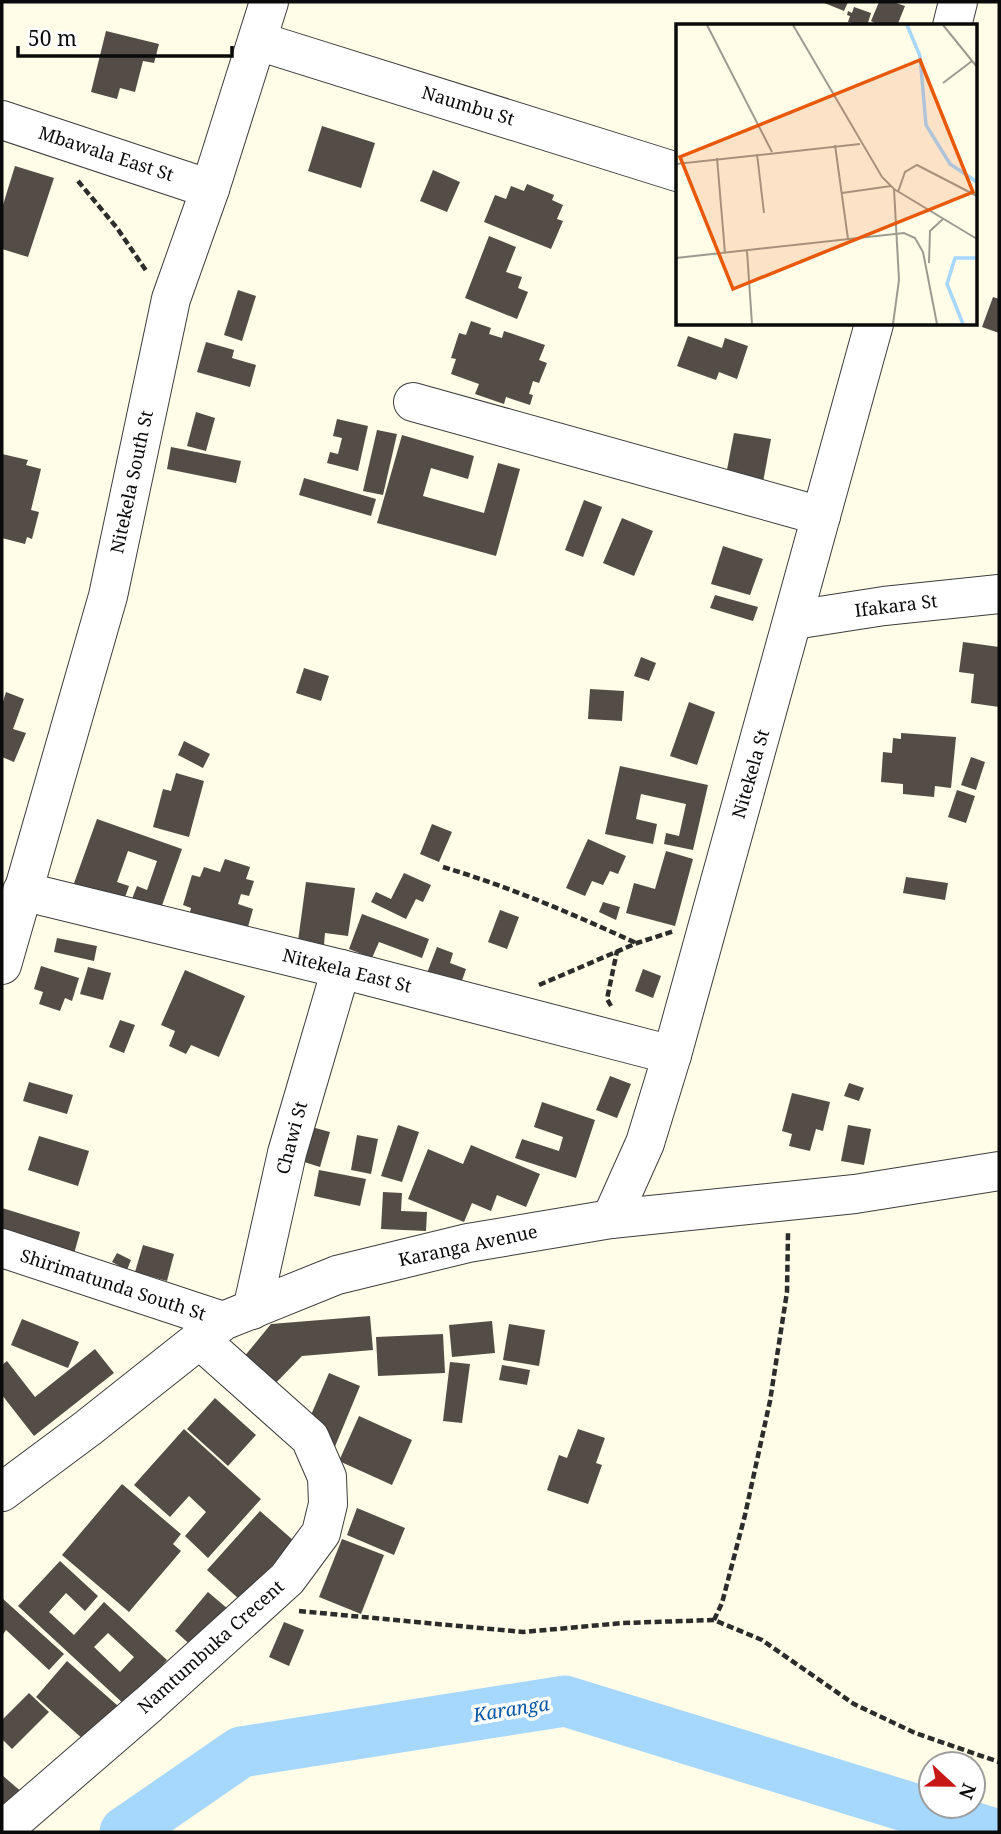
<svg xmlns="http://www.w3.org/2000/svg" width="1001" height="1834" font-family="'Noto Serif',serif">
  <rect width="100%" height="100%" fill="#fffce8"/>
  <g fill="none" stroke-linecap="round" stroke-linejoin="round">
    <path stroke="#a6d7fd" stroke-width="51" d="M125 1832 241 1752 565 1701 989 1832"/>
  </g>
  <g fill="#544c46" fill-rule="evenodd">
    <path d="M822 2H848L844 11Z"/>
    <path d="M879 2H893L905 6 897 26H874L875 23 871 21Z"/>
    <path d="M854 7 871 13 867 26 848 22 850 16 847 15 848 11 852 13Z"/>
    <path d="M106 31 159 44 154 63 143 61 135 92 120 88 117 99 91 92Z"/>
    <path d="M322 126 375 143 361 188 308 171Z"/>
    <path d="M15 166 54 178 28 257 2 249V208Z"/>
    <path d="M433 170 460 182 447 212 420 201Z"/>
    <path d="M527 184 554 195 552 200 563 205 557 219 563 221 551 249 484 222 495 195 506 199 511 186 524 191Z"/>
    <path d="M489 236 516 247 506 272 522 277 518 288 528 292 517 319 465 298Z"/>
    <path d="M238 290 256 296 242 341 224 335Z"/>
    <path d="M993 297 999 299V333L982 327Z"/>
    <path d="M471 321 491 328 489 334 502 338 504 331 545 345 539 360 547 363 539 383 533 381 529 394 533 395 530 405 506 397 504 404 475 394 479 384 451 374 456 359 451 358 459 333 466 335Z"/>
    <path d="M688 336 722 348 725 338 748 346 737 379 719 372 716 380 677 366Z"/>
    <path d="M206 342 234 350 232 358 256 365 250 387 197 372Z"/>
    <path d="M196 412 215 418 206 451 187 446Z"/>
    <path d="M337 419 368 426 358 471 327 463 330 452 338 454 342 438 333 436Z"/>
    <path d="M377 430 397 434 383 495 363 491Z"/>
    <path d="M734 433 771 439 763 482 726 475Z"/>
    <path d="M402 435 474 456 468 479 431 468 423 496 484 513 498 463 520 469 496 556 377 523Z"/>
    <path d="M171 447 241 461 236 483 167 469Z"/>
    <path d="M2 454 28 460 26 465 41 469 31 510 39 512 32 539 27 537 25 544 2 538Z"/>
    <path d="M304 478 376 499 371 516 299 495Z"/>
    <path d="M584 500 602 507 583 557 565 550Z"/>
    <path d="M622 518 653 531 634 576 603 563Z"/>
    <path d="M723 546 763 559 750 595 711 584Z"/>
    <path d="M715 595 758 607 753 621 710 608Z"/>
    <path d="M963 642 999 647V707L971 703 974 674 959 672Z"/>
    <path d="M641 657 656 663 649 681 634 676Z"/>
    <path d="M304 668 329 676 321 701 296 693Z"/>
    <path d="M590 689 624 691 622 721 588 719Z"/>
    <path d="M6 692 24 699 13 729 26 733 14 762 2 757V705Z"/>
    <path d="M689 702 715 712 697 765 670 756Z"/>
    <path d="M901 733 956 737 951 788 935 786 934 797 903 794V784L881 782 883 752 892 753 893 738 901 739Z"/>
    <path d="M184 741 210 754 203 768 178 755Z"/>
    <path d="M971 757 985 762 976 790 961 785Z"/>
    <path d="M620 766 708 785 693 850 664 844 666 833 679 836 686 804 641 794 636 819 657 824 653 844 605 834Z"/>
    <path d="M176 773 204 781 189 837 153 827 163 789 171 791Z"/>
    <path d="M957 790 975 796 966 823 948 817Z"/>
    <path d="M97 819 182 849 159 914 130 904 137 886 147 890 157 861 128 851 117 882 129 886 123 903 73 886Z"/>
    <path d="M432 824 452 832 439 862 420 854Z"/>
    <path d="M588 839 626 856 618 874 610 871 603 885 592 881 585 896 566 888Z"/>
    <path d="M666 851 693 859 675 926 626 913 634 883 655 889Z"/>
    <path d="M225 859 250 867 246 879 254 881 249 896 241 894 238 904 253 909 246 934 189 916 191 908 183 905 192 875 200 877 204 867 220 872Z"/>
    <path d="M404 873 431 885 423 902 416 899 406 919 371 902 376 892 391 899Z"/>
    <path d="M906 877 948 883 945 900 903 893Z"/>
    <path d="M306 882 355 888 348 936 325 933 324 945 298 941Z"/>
    <path d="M603 902 620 907 616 920 599 912Z"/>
    <path d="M500 910 519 917 507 949 488 942Z"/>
    <path d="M362 914 429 939 422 958 379 942 372 958 349 949Z"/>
    <path d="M57 938 97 946 94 961 54 952Z"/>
    <path d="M437 947 453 953 450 963 466 969 456 998 422 986Z"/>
    <path d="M41 966 79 978 72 1001 65 998 60 1011 39 1004 43 992 34 989Z"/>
    <path d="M88 967 111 973 103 1000 80 994Z"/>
    <path d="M643 969 661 976 653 998 635 991Z"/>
    <path d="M185 970 245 996 219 1057 191 1045 186 1054 169 1046 175 1031 161 1025Z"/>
    <path d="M120 1020 135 1025 124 1053 109 1047Z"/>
    <path d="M610 1076 631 1084 617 1118 596 1110Z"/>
    <path d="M29 1082 73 1095 67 1114 23 1101Z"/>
    <path d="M849 1083 864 1088 859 1101 844 1096Z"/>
    <path d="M792 1093 830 1102 823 1131 816 1129 810 1151 789 1146 792 1134 782 1131Z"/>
    <path d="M542 1102 595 1120 576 1178 515 1158 522 1139 559 1151 563 1137 534 1127Z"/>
    <path d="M398 1125 419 1132 402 1182 381 1176Z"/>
    <path d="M848 1125 871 1129 864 1165 841 1161Z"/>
    <path d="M308 1126 330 1132 320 1167 298 1160Z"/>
    <path d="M357 1135 378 1139 371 1174 351 1170Z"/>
    <path d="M39 1136 89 1151 78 1186 28 1170Z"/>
    <path d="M471 1145 540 1174 526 1207 497 1195 491 1211 472 1203 464 1222 408 1199 428 1149 463 1164Z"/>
    <path d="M319 1170 366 1179 360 1206 314 1196Z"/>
    <path d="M383 1192 402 1193 401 1211 427 1212 426 1231 381 1229Z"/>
    <path d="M2 1208 80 1232 71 1265 2 1243Z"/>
    <path d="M143 1245 174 1254 167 1281 135 1272Z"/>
    <path d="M117 1253 131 1260 127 1270 112 1262Z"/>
    <path d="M370 1316 373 1350 302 1356 268 1391 239 1363 271 1324Z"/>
    <path d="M22 1319 79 1342 68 1368 11 1345Z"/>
    <path d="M492 1321 495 1353 452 1357 449 1325Z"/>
    <path d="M509 1324 545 1330 539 1366 503 1360Z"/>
    <path d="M443 1334 445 1373 378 1376 376 1337Z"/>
    <path d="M95 1349 114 1373 34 1436 2 1395V1365L7 1361 35 1397Z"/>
    <path d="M450 1362 470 1364 462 1423 443 1421Z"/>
    <path d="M502 1365 530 1370 527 1385 499 1380Z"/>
    <path d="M329 1373 360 1386 334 1449 305 1429Z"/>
    <path d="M215 1398 256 1435 228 1466 187 1429Z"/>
    <path d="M359 1416 412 1440 392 1485 339 1461Z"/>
    <path d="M184 1429 261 1499 208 1558 185 1536 206 1512 189 1496 170 1517 134 1485Z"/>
    <path d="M578 1429 605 1438 596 1463 602 1465 588 1504 547 1490 559 1455 567 1458Z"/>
    <path d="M122 1484 181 1534 173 1544 181 1551 129 1612 62 1555Z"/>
    <path d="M357 1508 405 1528 394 1555 347 1535Z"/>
    <path d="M260 1511 302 1548 277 1560 258 1582 250 1609 207 1570Z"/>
    <path d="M342 1539 384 1555 361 1614 319 1597Z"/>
    <path d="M60 1561 98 1596 85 1611 66 1593 49 1612 74 1635 104 1602 167 1660 126 1706 18 1606ZM108 1633 134 1657 120 1672 94 1647Z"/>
    <path d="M208 1592 235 1615 195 1649 175 1631Z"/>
    <path d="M2 1598 64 1654 49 1670 6 1630 2 1636Z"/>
    <path d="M284 1622 304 1630 289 1666 269 1657Z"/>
    <path d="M67 1661 126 1713 94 1749 36 1697Z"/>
    <path d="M29 1693 49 1712 12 1749 2 1739V1720Z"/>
    <path d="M2 1775 24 1794 2 1815Z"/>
  </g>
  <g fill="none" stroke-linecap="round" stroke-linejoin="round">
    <defs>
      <g id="minor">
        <path d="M952 26 958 2"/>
        <path d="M258 41 677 172"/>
        <path d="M2 120 210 189"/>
        <path d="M413 402 821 516"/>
        <path d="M794 620 884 606 999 594"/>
        <path d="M22 891 341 969 672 1055"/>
        <path d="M2 965 108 596 171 299 210 189 269 2"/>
        <path d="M611 1219 645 1143 672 1055 874 324"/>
        <path d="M2 1248 223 1321"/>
        <path d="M252 1310 287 1153 341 969"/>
        <path d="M2 1492 88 1428 223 1321 337 1275 468 1243 611 1219 855 1194 999 1171"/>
        <path d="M2 1831 149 1704 287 1579 321 1533 328 1504 327 1477 310 1438 200 1340"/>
      </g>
    </defs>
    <use href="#minor" stroke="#3d3d3d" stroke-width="40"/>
    <g stroke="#2c2c2c" stroke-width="4.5" stroke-dasharray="7 3.5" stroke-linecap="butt">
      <path d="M78 181 117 228 147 272"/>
      <path d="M443 867C510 887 573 914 636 943"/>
      <path d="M539 985 637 943 674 931"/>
      <path d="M611 1006 607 999 617 951"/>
      <path d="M299 1611 523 1632 623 1623 714 1620 762 1640 854 1704 915 1733 999 1762"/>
      <path d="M714 1620 722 1603 745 1515 770 1401 787 1292 788 1233"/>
    </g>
    <use href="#minor" stroke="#fff" stroke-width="38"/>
  </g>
  <g text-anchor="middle" stroke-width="7" stroke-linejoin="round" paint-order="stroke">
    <g font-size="18" fill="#0a0a0a" stroke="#fff">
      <text transform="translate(468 106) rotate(17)" y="6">Naumbu St</text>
      <text transform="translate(106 154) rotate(18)" y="6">Mbawala East St</text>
      <text transform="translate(132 482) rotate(-78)" y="6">Nitekela South St</text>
      <text transform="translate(896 606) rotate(-7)" y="6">Ifakara St</text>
      <text transform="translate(751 774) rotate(-74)" y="6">Nitekela St</text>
      <text transform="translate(347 971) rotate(14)" y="6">Nitekela East St</text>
      <text transform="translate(292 1138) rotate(-75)" y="6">Chawi St</text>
      <text transform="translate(468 1246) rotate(-12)" y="6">Karanga Avenue</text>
      <text transform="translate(113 1285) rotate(18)" y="6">Shirimatunda South St</text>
      <text transform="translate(211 1647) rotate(-42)" y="6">Namtumbuka Crecent</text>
    </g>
    <g font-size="19" font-style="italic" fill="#0858a7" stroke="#fff">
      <text transform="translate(511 1709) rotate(-9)" y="7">Karanga</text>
    </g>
  </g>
  <g transform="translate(676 24)">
    <rect width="301" height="301" fill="#fffce8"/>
    <path fill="none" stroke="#a6d7fd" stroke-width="3.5" d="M231 1 244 32 250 101 274 140 301 158M287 300 271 260 279 234H301"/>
    <path fill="none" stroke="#9d9b8f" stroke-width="2" d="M31 1 96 128M117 1 206 153 218 165 301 215M267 1 301 43M267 59 296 37M159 121 172 215M81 130 88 189M41 134 49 229M0 140 184 120M222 168 229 148 241 141 301 172M166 169 215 162M71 227 76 300M0 234 228 209 239 214 247 228 261 300M253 239 254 207 267 195M217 300 223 256 218 165"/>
    <path fill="#e8590c" fill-opacity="0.15" stroke="#e8590c" stroke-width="3.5" d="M244 36 297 168 57 265 4 133Z"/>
    <rect width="301" height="301" fill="none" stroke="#0a0a0a" stroke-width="3.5"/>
  </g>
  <rect width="1001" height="1834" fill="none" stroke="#0a0a0a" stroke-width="7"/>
  <g transform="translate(952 1785) rotate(112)"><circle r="33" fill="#ffffff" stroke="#9d9d9d" stroke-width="2"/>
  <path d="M0-5L12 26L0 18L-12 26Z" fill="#c71815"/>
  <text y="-10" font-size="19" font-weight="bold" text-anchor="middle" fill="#0a0a0a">N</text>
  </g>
  <path d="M18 46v10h214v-10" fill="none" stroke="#0a0a0a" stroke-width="3.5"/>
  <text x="28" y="46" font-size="21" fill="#0a0a0a" stroke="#ffffff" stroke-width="5" paint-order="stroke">50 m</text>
</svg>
